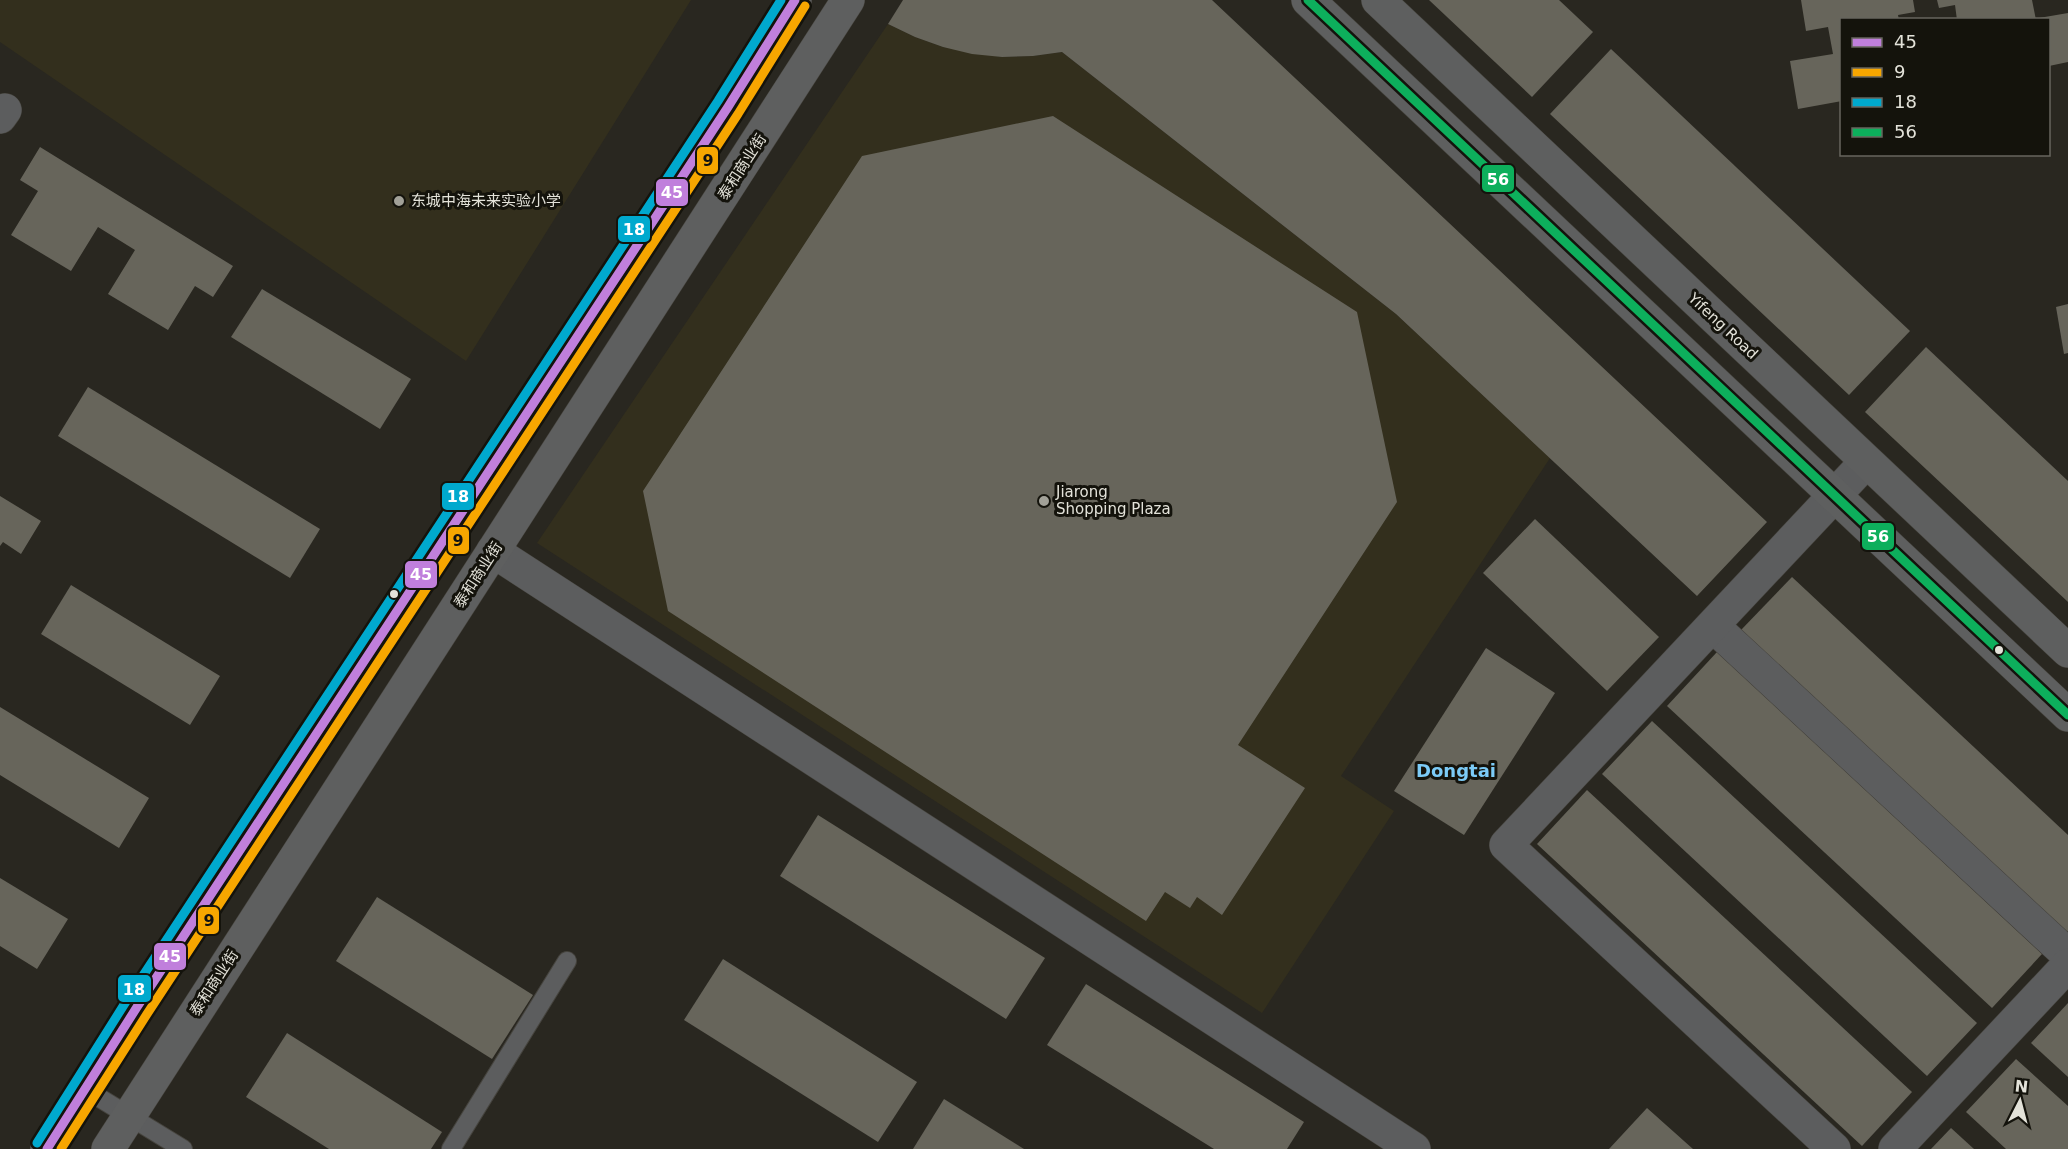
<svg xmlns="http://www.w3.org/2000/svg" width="2068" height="1149" font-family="'DejaVu Sans','Noto Sans SC',sans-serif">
  <rect width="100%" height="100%" fill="#292720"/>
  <g fill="#332f1d">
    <path d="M0 0H691L466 361 0 42Z"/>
    <path d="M888 24 915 37 943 47 1002 57 1033 56 1062 52 1396 314 1550 458 1341 776 1394 811 1262 1013 537 543Z"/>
  </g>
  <g fill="#67655b">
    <path d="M903 0H1212L1767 522 1697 596 1396 314 1062 52 1033 56 1002 57 972 54 943 47 915 37 888 24Z"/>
    <path d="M1429 0H1559L1593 32 1532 97Z"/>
    <path d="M1801 0H1913L1915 12 1898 15 1899 20H1842V101L1798 109 1790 61 1833 54 1828 27 1806 31Z"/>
    <path d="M1937 0H2032L2036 20H1957L1955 5 1939 8Z"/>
    <path d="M2068 13V62L2049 66V20L2039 18Z"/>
    <path d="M1611 49 1910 331 1849 395 1550 114Z"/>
    <path d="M1053 116 1357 312 1397 502 1238 745 1305 788 1222 915 1197 897 1190 908 1165 892 1146 921 668 611 643 491 862 156Z"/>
    <path d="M40 147 233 266 213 297 195 286 168 330 108 294 135 250 98 227 71 271 11 235 38 191 20 180Z"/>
    <path d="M262 289 411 379 380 429 231 337Z"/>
    <path d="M2068 304V353L2064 354 2056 307Z"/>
    <path d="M1926 347 2068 481V602L1865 412Z"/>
    <path d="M88 387 320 529 290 578 58 436Z"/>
    <path d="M0 496 41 521 21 554 3 542 0 546Z"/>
    <path d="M1535 519 1659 637 1607 691 1483 573Z"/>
    <path d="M1792 577 2068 835V931L2066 933 1741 630Z"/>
    <path d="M71 585 220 676 190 725 41 634Z"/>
    <path d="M1486 648 1555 693 1464 835 1394 791Z"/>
    <path d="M1717 652 2042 954 1992 1008 1667 706Z"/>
    <path d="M0 707 149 798 119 848 0 775Z"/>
    <path d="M1652 721 1977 1023 1927 1076 1602 774Z"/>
    <path d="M1587 790 1912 1092 1862 1146 1537 844Z"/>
    <path d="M818 815 1045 958 1006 1019 780 876Z"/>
    <path d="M0 878 68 919 37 969 0 946Z"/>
    <path d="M377 897 533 995 492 1059 336 961Z"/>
    <path d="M723 959 917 1082 878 1142 684 1020Z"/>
    <path d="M1086 984 1304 1122 1287 1149H1214L1047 1045Z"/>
    <path d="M2068 1003V1077L2031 1043Z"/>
    <path d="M287 1033 442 1132 431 1149H329L246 1097Z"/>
    <path d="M2016 1059 2068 1106V1149H2006L1966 1112Z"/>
    <path d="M944 1099 1024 1149H913Z"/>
    <path d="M1647 1108 1693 1149H1609Z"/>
    <path d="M1951 1128 1974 1149H1931Z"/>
  </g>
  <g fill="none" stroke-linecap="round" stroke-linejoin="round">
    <defs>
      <g id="lane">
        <path d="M85 1089 183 1149"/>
        <path d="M451 1149 567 961"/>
      </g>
      <g id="street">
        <path d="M0 117 5 110"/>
        <path d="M493 551 1414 1149"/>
        <path d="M1713 626 2068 955"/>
        <path d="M1834 1149 1506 845 1866 462"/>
        <path d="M1895 1149 2068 965"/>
      </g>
      <g id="secondary">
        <path d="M1308 0 2068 715"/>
        <path d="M1378 0 2068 651"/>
        <path d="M47 1149 137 1007 728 107 795 0"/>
        <path d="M108 1149 848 0"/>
      </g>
    </defs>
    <use href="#lane" stroke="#46443e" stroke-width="20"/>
    <use href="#street" stroke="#46443e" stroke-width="34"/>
    <use href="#secondary" stroke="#46443e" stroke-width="34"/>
    <use href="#lane" stroke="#5c5d5e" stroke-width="18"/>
    <use href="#street" stroke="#5c5d5e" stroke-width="33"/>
    <use href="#secondary" stroke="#5e5f5f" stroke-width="33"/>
    <defs>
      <path id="bus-1" d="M47 1149 137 1007 728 107 795 0"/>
      <path id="bus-2" d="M61 1149 147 1014 738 114 805 6"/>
      <path id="bus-3" d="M37 1143 127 1000 718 101 781 0"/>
      <path id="bus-4" d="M1308 0 2068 715"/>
    </defs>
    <use href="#bus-1" stroke="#14130c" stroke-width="14"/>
    <use href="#bus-2" stroke="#14130c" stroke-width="14"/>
    <use href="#bus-3" stroke="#14130c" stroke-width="14"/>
    <use href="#bus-4" stroke="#14130c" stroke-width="14"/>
    <use href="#bus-1" stroke="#c07fdc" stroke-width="9"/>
    <use href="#bus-2" stroke="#f7a600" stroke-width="9"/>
    <use href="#bus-3" stroke="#00a9ce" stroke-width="9"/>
    <use href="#bus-4" stroke="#0daf5c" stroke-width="9"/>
  </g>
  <g fill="#a2a198" stroke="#14130c" stroke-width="2">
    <circle cx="399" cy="201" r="6"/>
    <circle cx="1044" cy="501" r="6"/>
  </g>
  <g fill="#e3e2d9" stroke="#14130c" stroke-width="2">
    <circle cx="394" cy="594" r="5"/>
    <circle cx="1999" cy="650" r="5"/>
  </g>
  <g text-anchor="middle" stroke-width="6" stroke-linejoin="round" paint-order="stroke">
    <g font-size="15" fill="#e3e2d9" stroke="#14130c">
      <text transform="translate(742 167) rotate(-57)" y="5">泰和商业街</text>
      <text transform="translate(1723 326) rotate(43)" y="5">Yifeng Road</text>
      <text transform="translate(478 575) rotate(-57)" y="5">泰和商业街</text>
      <text transform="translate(214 983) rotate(-57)" y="5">泰和商业街</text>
    </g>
    <g font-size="15" fill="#e3e2d9" stroke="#14130c" text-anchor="start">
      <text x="411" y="206">东城中海未来实验小学</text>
      <text x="1056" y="497">Jiarong<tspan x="1056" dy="17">Shopping Plaza</tspan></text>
    </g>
    <g font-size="18" font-weight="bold" fill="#7ccbf7" stroke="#14130c">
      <text x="1456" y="777">Dongtai</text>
    </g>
  </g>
  <g stroke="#14130c" stroke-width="2">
    <rect x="696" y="146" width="23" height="29" rx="6" fill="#f7a600"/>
    <rect x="1481" y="164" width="34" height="29" rx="6" fill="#0daf5c"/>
    <rect x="655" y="178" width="34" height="29" rx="6" fill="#c07fdc"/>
    <rect x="617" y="215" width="34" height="28" rx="6" fill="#00a9ce"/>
    <rect x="441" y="482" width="34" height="29" rx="6" fill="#00a9ce"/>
    <rect x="1861" y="522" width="34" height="29" rx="6" fill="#0daf5c"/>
    <rect x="447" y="526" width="23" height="29" rx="6" fill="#f7a600"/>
    <rect x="404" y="560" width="34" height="29" rx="6" fill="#c07fdc"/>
    <rect x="197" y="906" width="23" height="29" rx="6" fill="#f7a600"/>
    <rect x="153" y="942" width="34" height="29" rx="6" fill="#c07fdc"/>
    <rect x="117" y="974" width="35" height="29" rx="6" fill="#00a9ce"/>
  </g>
  <g font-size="16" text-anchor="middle" font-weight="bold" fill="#fff">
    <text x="1498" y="185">56</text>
    <text x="672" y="198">45</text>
    <text x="634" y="235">18</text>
    <text x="458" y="502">18</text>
    <text x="1878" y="542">56</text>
    <text x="421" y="580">45</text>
    <text x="170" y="962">45</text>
    <text x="134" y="995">18</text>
  </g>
  <g font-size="16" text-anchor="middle" font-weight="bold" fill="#111">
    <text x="708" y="166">9</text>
    <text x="458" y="546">9</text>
    <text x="209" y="926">9</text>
  </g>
  <rect x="1840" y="18" width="210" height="138" fill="#14130c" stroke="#67665e" stroke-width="1.5"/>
  <rect x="1852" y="38" width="30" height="9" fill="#c07fdc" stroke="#67665e" stroke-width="1.5"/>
  <text x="1894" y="48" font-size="18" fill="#e3e2d9">45</text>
  <rect x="1852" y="68" width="30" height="9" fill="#f7a600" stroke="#67665e" stroke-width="1.5"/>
  <text x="1894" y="78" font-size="18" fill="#e3e2d9">9</text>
  <rect x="1852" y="98" width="30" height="9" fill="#00a9ce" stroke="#67665e" stroke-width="1.5"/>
  <text x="1894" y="108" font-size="18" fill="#e3e2d9">18</text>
  <rect x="1852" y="128" width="30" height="9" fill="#0daf5c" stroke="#67665e" stroke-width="1.5"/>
  <text x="1894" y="138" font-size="18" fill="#e3e2d9">56</text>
  <g transform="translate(2020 1101) rotate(6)" stroke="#14130c" stroke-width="4.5" paint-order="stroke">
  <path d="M0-4.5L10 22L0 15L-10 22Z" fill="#e3e2d9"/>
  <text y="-9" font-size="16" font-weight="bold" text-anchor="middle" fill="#e3e2d9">N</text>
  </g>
</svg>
